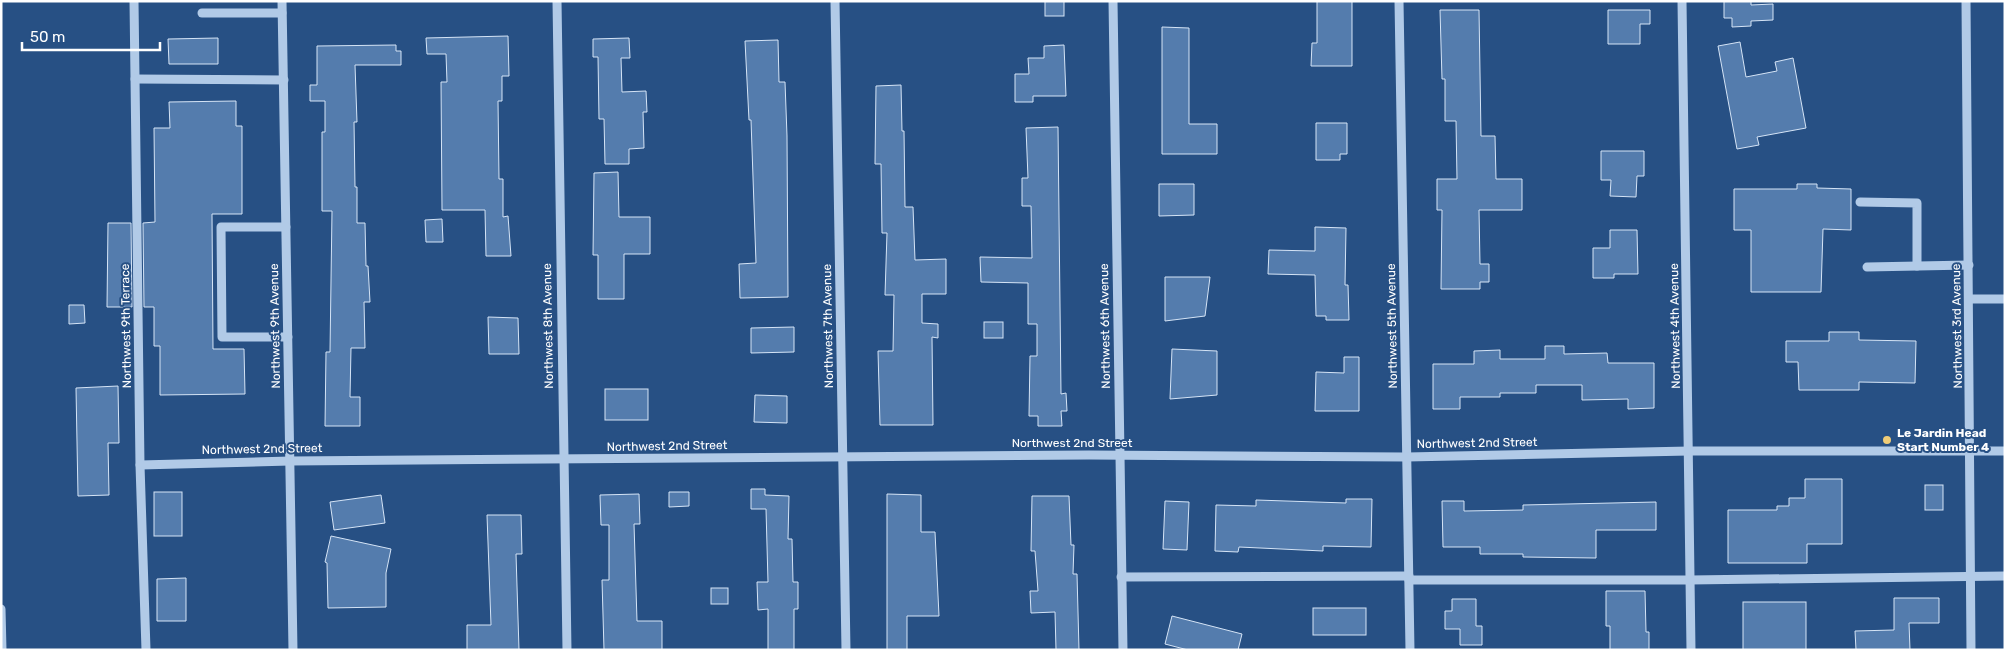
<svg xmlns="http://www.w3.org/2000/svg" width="2006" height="651" font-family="Rubik,sans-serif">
  <rect width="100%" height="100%" fill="#275084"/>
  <g fill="#547cad" stroke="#d5e4f6">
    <rect x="1045" y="1" width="19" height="15"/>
    <path d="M1317 1H1352V66H1311L1312 43H1317Z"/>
    <path d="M1724 1H1751V5L1773 4V20L1751 21V26L1732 27V18H1724Z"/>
    <path d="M1440 10H1479L1481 136H1495L1496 179H1522V210H1479L1480 264H1489V282H1480V289H1441L1442 210H1437V179H1457L1456 121H1445V79H1442Z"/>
    <path d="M1608 10H1650V24H1640V44H1608Z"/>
    <path d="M1162 27 1189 28V124H1217V154H1162Z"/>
    <path d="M508 36 509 76H502V101H498L499 179H503V217L508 216 511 256H486L485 210H442L441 82H447L446 54H427L426 38Z"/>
    <path d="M218 38V64H169L168 39Z"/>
    <path d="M629 38 630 58H621L622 92 646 91 647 112H643L644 148 629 149V164H605L604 119H599L598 57H593V39Z"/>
    <path d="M778 40 779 82H785L787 136 788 297 740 298 739 264 756 263 751 120H749L745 41Z"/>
    <path d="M1740 42 1746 77 1777 71 1775 62 1793 58 1806 128 1757 137 1759 145 1737 149 1718 46Z"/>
    <path d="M396 45V51H401V65H355L357 122H354L355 187H357V223H365L366 266H368L370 302H364L365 348H351L350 397H360V426H325L326 352H330L332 211H322V132H325V101H310V85H317V46Z"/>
    <path d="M1064 45 1066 96H1033V102H1015V74H1029L1028 58H1044V46Z"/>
    <path d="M901 85 902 131H904L905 207H913L915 260 946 259V294H922V323L938 324V338L932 337 933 425H880L878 351H893L894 295H885L887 233H882L881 164H875L876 86Z"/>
    <path d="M236 101V126H242V214H212L213 349H244L245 394 160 395V346H154V307H144L143 223 155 222 154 128H170L169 102Z"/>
    <path d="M1316 123H1347V154H1340V160H1316Z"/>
    <path d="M1058 127 1061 394 1066 393 1067 411H1061L1062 426H1038V416H1029L1030 356H1037V324H1028V283L981 282 980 257 1032 258 1031 206H1022V178H1028L1026 128Z"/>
    <path d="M1601 151H1644V176H1637L1636 197 1610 196 1611 180H1601Z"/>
    <path d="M618 172 619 217H650V254H624V299H598V255H593L594 173Z"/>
    <path d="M1159 184H1194V215L1159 216Z"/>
    <path d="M1797 184H1817V188L1851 189V230L1823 229 1821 292H1751V230H1734V189H1797Z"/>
    <path d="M442 219 443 242H426L425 220Z"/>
    <path d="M108 223H131L132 307H107Z"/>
    <path d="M1315 227 1346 228 1345 285H1348L1349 320H1326V316H1316L1315 275 1268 274 1269 250 1315 251Z"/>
    <path d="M1610 230H1637L1638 274H1614V278H1593V248H1610Z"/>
    <path d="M1165 277H1210L1205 316 1165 321Z"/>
    <path d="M69 305H84L85 323 69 324Z"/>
    <path d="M488 317 518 318 519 354H489Z"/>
    <rect x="984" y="322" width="19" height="16"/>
    <path d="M794 327V352L751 353V328Z"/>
    <path d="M1829 332H1859V340L1916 341 1915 383 1859 382V390H1799L1798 362H1786V341H1829Z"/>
    <path d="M1545 346H1564V354L1607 353 1608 363H1654V408L1628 409V399L1582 400V385H1536V393H1500V397H1460V409H1433V364H1474V351L1500 350V359H1545Z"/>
    <path d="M1172 349 1217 351V395L1170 399Z"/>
    <path d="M1344 357H1359V411H1315L1316 372 1344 373Z"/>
    <path d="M118 386 119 443H108L109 495 78 496 76 388Z"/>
    <rect x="605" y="389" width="43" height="31"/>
    <path d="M755 395 787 396V423L754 422Z"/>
    <path d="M1805 479H1842V544H1807V563H1728V510H1777V506H1789V498H1805Z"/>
    <rect x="1925" y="485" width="18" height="25"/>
    <path d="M751 489H765V495L789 496 788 539H792L793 582H798V609H794V650H768V609L758 610 757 582H768L766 509H751Z"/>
    <rect x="154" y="492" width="28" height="44"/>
    <path d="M669 492H689V506L669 507Z"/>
    <path d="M639 494 640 524H634L637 621H662V650H604L602 580H609V525H601L600 495Z"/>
    <path d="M887 494 921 495V532H935L939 616H907V650H887Z"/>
    <path d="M381 495 385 523 334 530 330 502Z"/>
    <path d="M1032 496H1069L1071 545H1074L1073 574H1077L1079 650H1056L1055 612 1031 613 1030 591H1038L1035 551H1031Z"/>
    <path d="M1346 499H1372L1371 547 1323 546V551L1239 547 1238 552 1215 551 1216 505 1256 506V500L1346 503Z"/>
    <path d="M1165 501 1189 502 1187 550 1163 549Z"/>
    <path d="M1442 501H1464V511L1523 510V505L1656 502V530H1596V558L1523 557V554H1480V547H1443Z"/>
    <path d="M487 515H521L522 554H516L519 650H467V625H491Z"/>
    <path d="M331 536 391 549 386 573V607L328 608 327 563 325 562Z"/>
    <path d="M186 578V621H157V579Z"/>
    <rect x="711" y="588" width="17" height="16"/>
    <path d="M1606 591H1645L1646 632H1649V650H1610V626H1606Z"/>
    <path d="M1894 598H1939V623H1909L1910 650H1856L1855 631 1894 630Z"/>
    <path d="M1452 599H1476V626H1482V645H1460V629H1445V611H1452Z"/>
    <rect x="1743" y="602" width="63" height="48"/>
    <rect x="1313" y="608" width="53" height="27"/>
    <path d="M1172 616 1242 634 1238 650H1188L1165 644Z"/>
  </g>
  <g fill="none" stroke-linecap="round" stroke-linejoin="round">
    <g stroke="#b1cae7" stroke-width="9">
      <path d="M134 1 140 465 146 650"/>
      <path d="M282 1 293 650"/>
      <path d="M557 1 567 650"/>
      <path d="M835 1 846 650"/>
      <path d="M1113 1 1123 650"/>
      <path d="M1399 1 1410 650"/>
      <path d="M1682 1 1691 650"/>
      <path d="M1966 1 1971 650"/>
      <path d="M202 13H282"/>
      <path d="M135 79 284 80"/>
      <path d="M1860 202 1917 203V266"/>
      <path d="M286 227H221L222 337H288"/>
      <path d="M1867 267 1969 265"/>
      <path d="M1969 299H2005"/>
      <path d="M140 465 290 461 1089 455 1407 457 1689 451H2005"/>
      <path d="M1121 577 1409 576"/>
      <path d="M1409 580H1690L2005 576"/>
      <path d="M1 609 2 650"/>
    </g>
  </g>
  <circle fill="#efcc77" stroke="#275084" stroke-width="2" cx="1887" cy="440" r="5"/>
  <g text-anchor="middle" stroke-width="4" stroke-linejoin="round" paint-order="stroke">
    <g font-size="12" fill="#fff" stroke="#275084">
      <text transform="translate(126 326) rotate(-91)" y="4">Northwest 9th Terrace</text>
      <text transform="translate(275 326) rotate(-91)" y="4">Northwest 9th Avenue</text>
      <text transform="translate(548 326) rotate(-91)" y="4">Northwest 8th Avenue</text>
      <text transform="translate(828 326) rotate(-91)" y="4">Northwest 7th Avenue</text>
      <text transform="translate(1105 326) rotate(-91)" y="4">Northwest 6th Avenue</text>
      <text transform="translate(1392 326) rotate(-91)" y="4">Northwest 5th Avenue</text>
      <text transform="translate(1675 326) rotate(-91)" y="4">Northwest 4th Avenue</text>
      <text transform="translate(1957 326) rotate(-91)" y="4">Northwest 3rd Avenue</text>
      <text x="1072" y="447">Northwest 2nd Street</text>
      <text transform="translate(1477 443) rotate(-1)" y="4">Northwest 2nd Street</text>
      <text transform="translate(667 446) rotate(-1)" y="4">Northwest 2nd Street</text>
      <text transform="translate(262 449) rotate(-1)" y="4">Northwest 2nd Street</text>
    </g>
    <g font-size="12" font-weight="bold" fill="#fff" stroke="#275084" text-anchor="start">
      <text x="1897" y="437">Le Jardin Head<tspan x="1897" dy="14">Start Number 4</tspan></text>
    </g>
  </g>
  <rect width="2006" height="651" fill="none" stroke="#ffffff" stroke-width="5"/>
  <path d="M22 42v8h138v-8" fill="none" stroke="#ffffff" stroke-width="2.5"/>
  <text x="30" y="42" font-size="15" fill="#ffffff" stroke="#275084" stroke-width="4" paint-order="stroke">50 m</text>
</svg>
